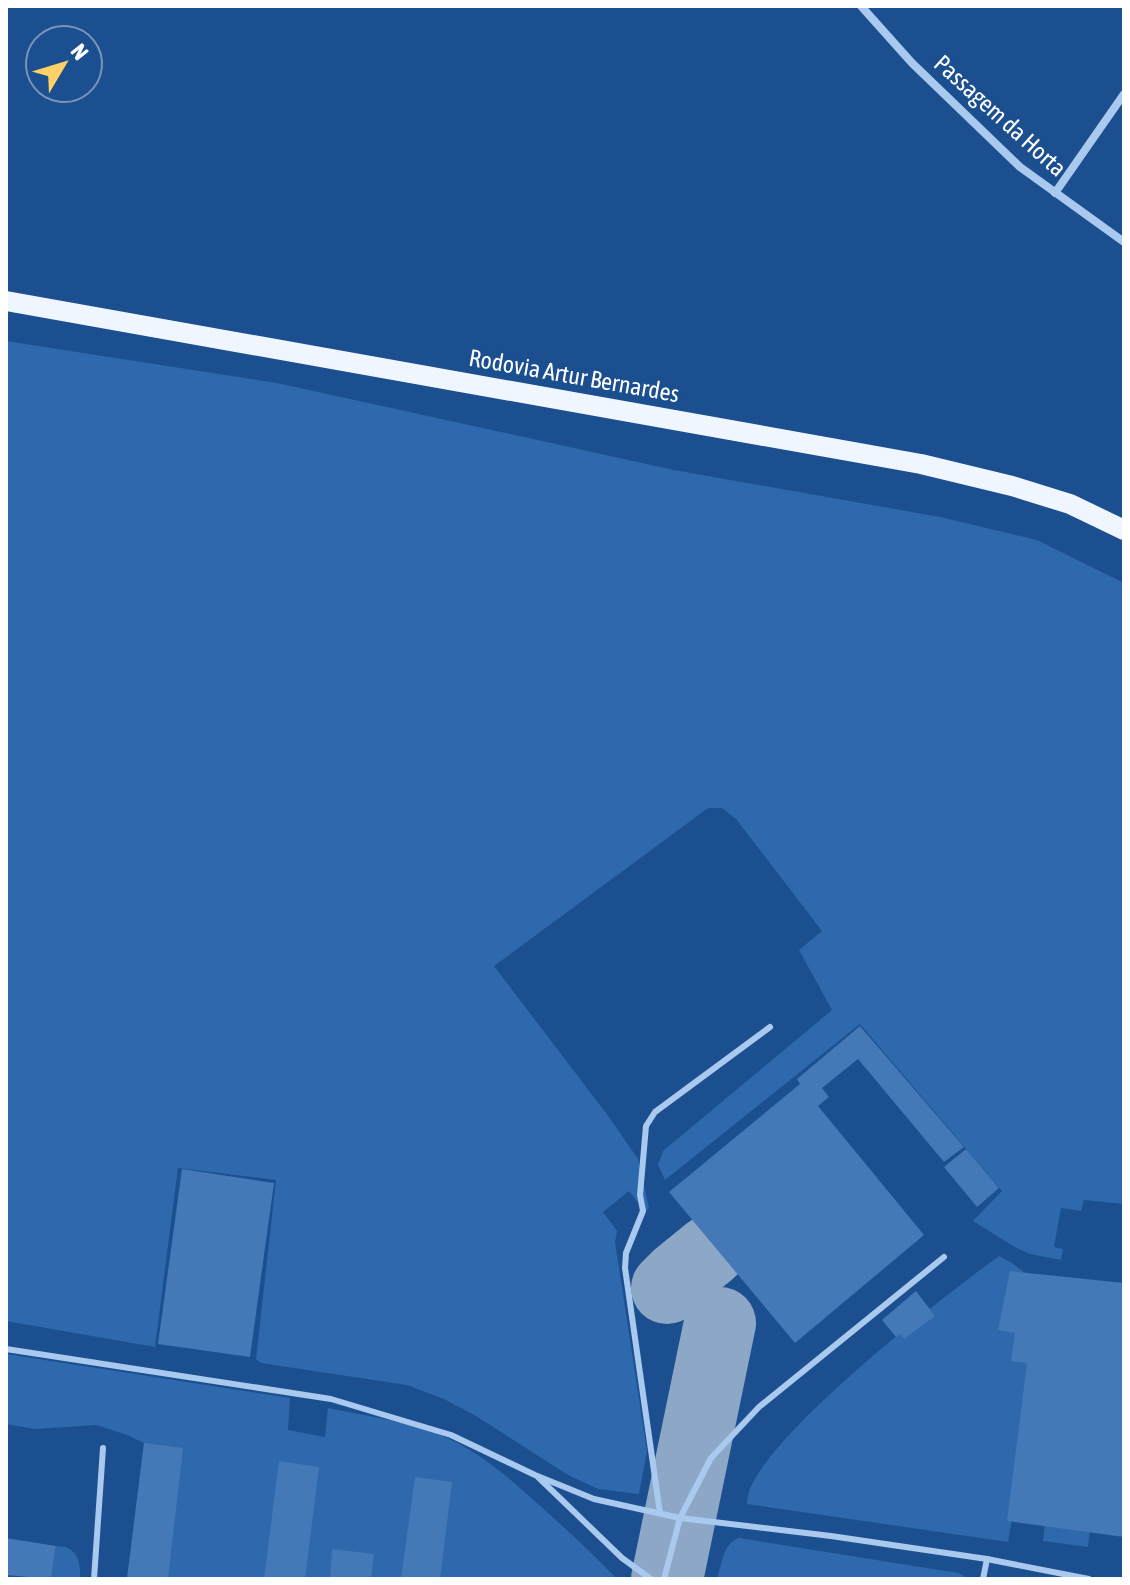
<svg xmlns="http://www.w3.org/2000/svg" width="1130" height="1585" font-family="'Asap Condensed',sans-serif">
  <rect width="100%" height="100%" fill="#1b4f8f"/>
  <g fill="#2e69ad">
    <path d="M6 341 277 383 674 470 940 517 1037 540 1124 583V1204L1084 1200 1081 1211 1061 1208 1054 1247 1063 1249 1061 1260 1030 1254 1013 1246 973 1221 1002 1191 860 1024 665 1180 658 1165 663 1151 832 1010 799 950 822 931 736 819 722 808H708L494 966 609 1117 638 1159 649 1208 645 1212 629 1191 603 1212 617 1231 615 1242 647 1451 639 1494 598 1489 568 1475 476 1416 444 1399 407 1385 261 1363 256 1359 276 1180 178 1168 155 1347 6 1321Z"/>
    <path d="M999 1256 1012 1263 1029 1276 1039 1363 1008 1542 747 1504C743 1450 952 1290 999 1256Z"/>
    <path d="M6 1354 290 1398 288 1430 325 1437 328 1408C362 1415 397 1420 430 1431 471 1445 505 1474 537 1503 564 1527 591 1552 617 1579H127L144 1443 127 1435 96 1425 35 1429 6 1424Z"/>
    <path d="M1045 1522 1090 1529 1088 1547 1043 1541Z"/>
    <path d="M739 1538 958 1573 970 1579H717C722 1564 723 1543 739 1538Z"/>
    <path d="M56 1546C77 1546 81 1561 80 1579H51Z"/>
  </g>
  <g fill="none" stroke-linecap="round" stroke-linejoin="round">
    <g stroke="#8da7c7" stroke-width="72">
      <path d="M667 1288 678 1277 710 1251"/>
      <path d="M667 1579 720 1323"/>
    </g>
  </g>
  <g fill="#4478b7">
    <path d="M860 1026 964 1147 944 1162 858 1059 822 1088 829 1097 818 1106 924 1235 795 1343 669 1192 800 1084 797 1079Z"/>
    <path d="M966 1149 999 1188 977 1207 944 1167Z"/>
    <path d="M182 1169 274 1183 250 1357 158 1344Z"/>
    <path d="M1010 1271 1124 1283V1537L1007 1521 1027 1363 1011 1361 1015 1333 998 1330Z"/>
    <path d="M916 1291 935 1316 904 1339 900 1334 896 1337 882 1320Z"/>
    <path d="M144 1443 183 1448 168 1579H127Z"/>
    <path d="M279 1461 319 1467 305 1579H264Z"/>
    <path d="M415 1477 452 1482 440 1579H401Z"/>
    <path d="M6 1538 56 1546 51 1579 6 1575Z"/>
    <path d="M332 1549 374 1554 371 1579H330Z"/>
  </g>
  <g fill="none" stroke-linecap="round" stroke-linejoin="round">
    <g stroke="#a9c9ee" stroke-width="6">
      <path d="M6 1349 331 1399 451 1435 535 1475 594 1499 680 1518 831 1536 987 1559 1089 1579"/>
      <path d="M538 1477 622 1558 651 1579"/>
      <path d="M660 1513 625 1268 626 1253 643 1211 640 1195 646 1126 655 1112 770 1027"/>
      <path d="M94 1579 103 1448"/>
      <path d="M664 1579 680 1518 711 1458 759 1407 944 1257"/>
      <path d="M983 1579 987 1559"/>
    </g>
    <g stroke="#a9c9ee" stroke-width="8">
      <path d="M861 6 912 63 1020 167 1124 242"/>
      <path d="M1055 193 1124 94"/>
    </g>
    <path stroke="#f0f6ff" stroke-width="20" d="M6 301 921 464 1012 486 1070 504 1124 530"/>
  </g>
  <g text-anchor="middle" stroke-width="6" stroke-linejoin="round" paint-order="stroke">
    <g font-size="24" fill="#fff" stroke="#1b4f8f">
      <text transform="translate(1000 116) rotate(42)" y="8">Passagem da Horta</text>
      <text transform="translate(574 376) rotate(10)" y="8">Rodovia Artur Bernardes</text>
    </g>
  </g>
  <rect width="1130" height="1585" fill="none" stroke="#ffffff" stroke-width="16"/>
  <g transform="translate(64 64) rotate(52)"><circle r="38" fill="#1b4f8f" stroke="#7695bc" stroke-width="2"/>
  <path d="M0-6L14 30L0 20L-14 30Z" fill="#ffd166"/>
  <text y="-12" font-size="22" font-weight="bold" text-anchor="middle" fill="#ffffff">N</text>
  </g>
</svg>
